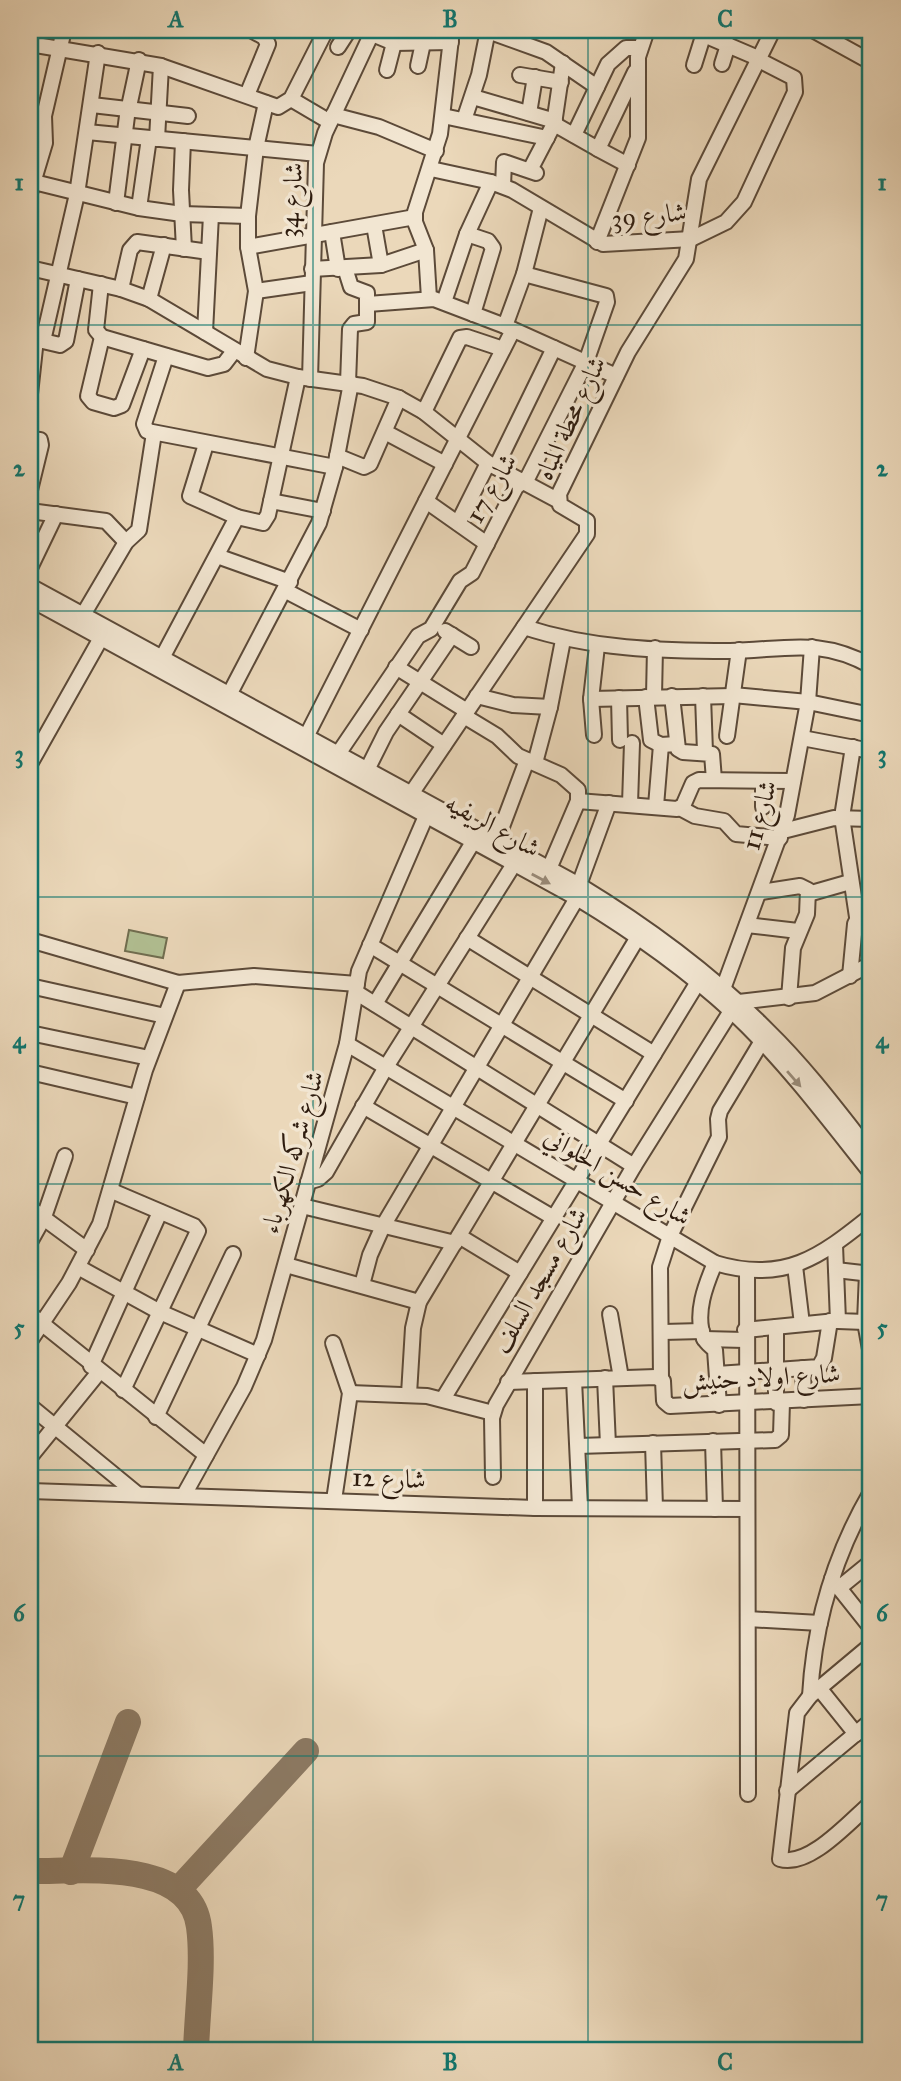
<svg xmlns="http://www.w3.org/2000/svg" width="901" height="2081" font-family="'IM FELL Great Primer',Amiri,serif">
  <rect width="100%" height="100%" fill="#ebd8ba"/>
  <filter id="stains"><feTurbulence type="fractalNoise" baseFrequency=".00286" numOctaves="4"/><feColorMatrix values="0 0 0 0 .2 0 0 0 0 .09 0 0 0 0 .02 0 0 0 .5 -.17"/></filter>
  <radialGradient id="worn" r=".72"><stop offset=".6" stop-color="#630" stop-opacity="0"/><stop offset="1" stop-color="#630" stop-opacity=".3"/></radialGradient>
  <path fill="#b2c093" stroke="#706e50" stroke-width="2" d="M129 930 167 938 163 958 125 951Z"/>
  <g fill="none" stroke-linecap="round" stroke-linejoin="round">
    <g stroke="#8c7a64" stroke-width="26">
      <path d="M30 1871C78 1872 191 1857 199 1927 204 1963 197 2013 196 2051"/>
      <path d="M71 1872 128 1722"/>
      <path d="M178 1890 306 1751"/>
    </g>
    <defs>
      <g id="minor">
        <path d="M485 30 546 52 597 87"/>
        <path d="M813 30 871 62"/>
        <path d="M365 31 394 43 451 42"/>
        <path d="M704 35 758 58"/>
        <path d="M30 44 161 66 278 107 291 99 326 30"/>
        <path d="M338 47 349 30"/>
        <path d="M722 64 728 45"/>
        <path d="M694 65 705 30"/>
        <path d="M418 66 423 43"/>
        <path d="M387 70 394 43"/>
        <path d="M520 75 561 82"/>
        <path d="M247 95 268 44 264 37 251 30"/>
        <path d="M473 97 555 121"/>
        <path d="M291 99 330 122"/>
        <path d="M92 105 188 116"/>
        <path d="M529 113 535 77"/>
        <path d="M333 115 379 127 436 151"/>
        <path d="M443 116 547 138"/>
        <path d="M464 120 479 75 488 30"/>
        <path d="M554 124 598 149"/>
        <path d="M87 132 318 154"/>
        <path d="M574 135 608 64 626 48H640"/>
        <path d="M157 139 161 66"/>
        <path d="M183 141 181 190 184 249"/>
        <path d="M628 165 598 149 635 72"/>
        <path d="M431 169 491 182 512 190 603 244 691 239 726 222 744 202 795 92 794 78 757 59"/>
        <path d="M530 170 554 124 563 63"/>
        <path d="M30 181 139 208 182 214 248 216"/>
        <path d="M503 186 504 162 536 173"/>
        <path d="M30 193 45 143 44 116 64 30"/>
        <path d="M116 203 127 116 139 60"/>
        <path d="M139 208 149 138"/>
        <path d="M374 225 381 265"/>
        <path d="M332 232 338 269"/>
        <path d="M467 234 488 241 493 248 473 314"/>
        <path d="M597 242 638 138V57L647 30"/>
        <path d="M248 247 415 217"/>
        <path d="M30 268 121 289 149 299 267 369 298 377 363 386 399 398 424 412 488 463 559 501"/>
        <path d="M345 268 351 287 367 293V322L354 324 350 329 348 383"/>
        <path d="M312 269 381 265 426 250"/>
        <path d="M101 284 96 330 102 337 208 368 224 364 234 351"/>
        <path d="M121 289 130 250 137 242 209 252"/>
        <path d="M256 291 312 283"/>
        <path d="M429 298 426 250 415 222V212L440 134 452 30"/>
        <path d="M149 299 164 245"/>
        <path d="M444 302 467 234 491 182"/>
        <path d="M368 304 434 299 505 326 616 376"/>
        <path d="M505 326 524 274 541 208"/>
        <path d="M205 332 211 215"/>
        <path d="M102 337 88 396 93 402 114 408 122 405 143 349"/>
        <path d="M30 338 60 345 66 341 78 279"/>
        <path d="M43 341 77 194 98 53"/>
        <path d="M166 356 144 424 147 431 335 467"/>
        <path d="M246 358 256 291 248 247V216L256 148 266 103"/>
        <path d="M310 379 316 163 325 133 371 35"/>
        <path d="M30 394 36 339"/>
        <path d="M424 412 460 338 467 337 503 349"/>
        <path d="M385 432 445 464"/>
        <path d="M30 439 40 440 41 445 30 490"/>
        <path d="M206 444 190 496 237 517 263 523 268 515 298 377"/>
        <path d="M337 456 364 467 370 464 399 398"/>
        <path d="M496 467 554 348"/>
        <path d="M271 501 323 511"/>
        <path d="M426 501 487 544"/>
        <path d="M30 511 106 521 126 542"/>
        <path d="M458 523 488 463"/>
        <path d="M217 556 290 582"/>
        <path d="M30 568 56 514"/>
        <path d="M30 586 579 885C648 927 711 973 768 1031 806 1068 838 1111 871 1153"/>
        <path d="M286 591 361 630"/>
        <path d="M30 599 577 898C638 935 696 976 747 1026 792 1071 831 1123 871 1173"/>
        <path d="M83 615 126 542 139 530 154 433"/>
        <path d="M524 627C591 649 660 651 730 651 784 650 819 637 871 666"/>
        <path d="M445 631 471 647"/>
        <path d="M162 658 237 517"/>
        <path d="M396 667 467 711"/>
        <path d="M229 695 319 523 335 467 351 383"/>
        <path d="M733 695 808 702 871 715"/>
        <path d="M477 696 513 705 550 707"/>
        <path d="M654 696 655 648"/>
        <path d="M672 696 678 749 683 752 712 754 714 780"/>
        <path d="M703 696 705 752"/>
        <path d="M646 697 651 740 661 745 677 744"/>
        <path d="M619 698 620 740"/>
        <path d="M591 699 733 696"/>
        <path d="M398 714 444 745"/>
        <path d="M464 716 497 736 518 756 561 775 578 790V801L549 869"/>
        <path d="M594 735 591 699 597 646"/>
        <path d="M727 736 739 650"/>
        <path d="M306 737 513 330"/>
        <path d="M802 738 871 751"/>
        <path d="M853 747 842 817 857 917"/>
        <path d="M338 754 418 636 431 629 460 581 472 573 516 487 528 477 586 362 607 302 606 296 524 274"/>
        <path d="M535 763 550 707 563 640"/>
        <path d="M30 764 101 638"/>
        <path d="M367 770 386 732 452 635"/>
        <path d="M411 794 587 534V521L560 505 559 494 628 352 686 259 699 179 773 30"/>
        <path d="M578 801 677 809 683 806 693 783 699 780 793 781"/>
        <path d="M630 804 632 743"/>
        <path d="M656 806 661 745"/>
        <path d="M763 807V781"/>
        <path d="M680 808 695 816 724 821 736 834 780 838"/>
        <path d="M783 831 834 818 871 819"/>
        <path d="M497 840 527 760"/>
        <path d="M579 885 609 803"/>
        <path d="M761 892 800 886 808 890 807 914 793 948 789 998"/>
        <path d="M808 894 850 882"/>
        <path d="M747 925 798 931"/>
        <path d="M467 938 654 1054"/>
        <path d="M30 940 178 983 254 976 357 984"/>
        <path d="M370 945 626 1101"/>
        <path d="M850 976 855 924 871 892"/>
        <path d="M30 986 165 1016"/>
        <path d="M723 989 787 815 808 702 812 647"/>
        <path d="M357 993 634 1166"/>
        <path d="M739 1002 815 993 871 964"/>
        <path d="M375 1004 473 842"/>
        <path d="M30 1033 149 1058"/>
        <path d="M347 1044 715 1263C784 1284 820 1257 871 1216"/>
        <path d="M30 1072 137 1097"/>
        <path d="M363 1106 554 1218"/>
        <path d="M308 1182 318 1179 326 1172 386 1067 514 864"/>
        <path d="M112 1191 194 1226 198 1231 123 1390"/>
        <path d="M302 1206 455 1243"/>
        <path d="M30 1208 87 1250"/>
        <path d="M459 1236 520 1273"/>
        <path d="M30 1242 44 1217 65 1156"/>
        <path d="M835 1245 838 1321 865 1322"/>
        <path d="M715 1263C706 1284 694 1314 704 1338 706 1343 711 1346 715 1350L719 1405"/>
        <path d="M286 1265 419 1302"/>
        <path d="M795 1266 802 1324"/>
        <path d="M78 1267 160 1312 258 1355"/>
        <path d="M747 1270 748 1794"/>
        <path d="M836 1270 871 1274"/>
        <path d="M867 1273 865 1322 871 1355"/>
        <path d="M362 1285 370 1255 383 1226 577 898"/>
        <path d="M30 1314 206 1455"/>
        <path d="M610 1314 621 1378"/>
        <path d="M776 1327V1403"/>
        <path d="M745 1330 836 1321"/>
        <path d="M663 1332 702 1331"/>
        <path d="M704 1339 745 1340"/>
        <path d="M30 1341 69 1283 100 1224 145 1070 178 983"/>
        <path d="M333 1343 350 1393 334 1500"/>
        <path d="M91 1366 160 1212"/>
        <path d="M803 1368 804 1400"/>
        <path d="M717 1374 819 1367 824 1358 830 1321"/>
        <path d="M605 1378 608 1445"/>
        <path d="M661 1379 660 1267 670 1236 719 1137 718 1119 720 1111 762 1041"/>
        <path d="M574 1380 580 1507"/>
        <path d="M535 1381V1508"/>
        <path d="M508 1382 656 1377 663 1381 664 1401 670 1406 871 1396"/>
        <path d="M350 1393 427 1396 493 1413"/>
        <path d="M409 1394 413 1328 419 1302 638 937"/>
        <path d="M443 1399 698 982"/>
        <path d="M30 1406 136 1493"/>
        <path d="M156 1417 233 1254"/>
        <path d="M713 1441 715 1509"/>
        <path d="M653 1443 655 1508"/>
        <path d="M578 1446 775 1440 781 1435 782 1402"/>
        <path d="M30 1457 99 1372"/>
        <path d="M493 1477 492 1418 496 1405 634 1166 731 1011"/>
        <path d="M30 1491 535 1508 747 1509"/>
        <path d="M184 1495 244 1387 264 1340 347 1044 359 971 426 816"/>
        <path d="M832 1579 871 1628"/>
        <path d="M839 1588 871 1562"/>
        <path d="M748 1619 820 1623"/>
        <path d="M871 1645 810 1696 797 1713 780 1859C809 1868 850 1821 871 1803"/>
        <path d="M819 1688 856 1734"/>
        <path d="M810 1696C814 1624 835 1554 871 1492"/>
        <path d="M787 1791 871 1721"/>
      </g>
    </defs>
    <use href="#minor" stroke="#5c4a39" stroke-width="18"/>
    <use href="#minor" stroke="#f2e6d2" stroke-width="14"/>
  </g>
  <defs><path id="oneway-solid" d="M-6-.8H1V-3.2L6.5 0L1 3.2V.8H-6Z" transform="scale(1.75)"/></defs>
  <g fill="#998b7a">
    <use href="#oneway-solid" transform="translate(541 879) rotate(28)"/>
    <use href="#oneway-solid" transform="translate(794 1079) rotate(49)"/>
  </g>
  <path fill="none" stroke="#0f766e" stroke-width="2" stroke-opacity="0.55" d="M313 30V2051M588 30V2051M30 325H871M30 611H871M30 897H871M30 1184H871M30 1470H871M30 1756H871"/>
  <g text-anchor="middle" stroke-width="7" stroke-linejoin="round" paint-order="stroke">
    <g font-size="26" fill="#2d1b0e" stroke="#f2e6d2">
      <text transform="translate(291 200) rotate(-86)" y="9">شارع 34</text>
      <text transform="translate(649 215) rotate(-6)" y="9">شارع 39</text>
      <text transform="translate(570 418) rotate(-65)" y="9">شارع محطة المياه</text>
      <text transform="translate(491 488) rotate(-60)" y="9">شارع 17</text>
      <text transform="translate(759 815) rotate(-75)" y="9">شارع 11</text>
      <text transform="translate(493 825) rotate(29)" y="9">شارع الريفيه</text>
      <text transform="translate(292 1152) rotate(-74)" y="9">شارع شركه الكهرباء</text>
      <text transform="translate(618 1176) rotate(31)" y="9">شارع حسن الحلواني</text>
      <text transform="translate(539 1280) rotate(-60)" y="9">شارع مسجد السلف</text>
      <text transform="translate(761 1377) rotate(-3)" y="9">شارع اولاد حنيش</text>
      <text transform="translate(389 1478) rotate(2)" y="9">شارع 12</text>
    </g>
  </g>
  <rect width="901" height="2081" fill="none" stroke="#ebd8ba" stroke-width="77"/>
  <rect x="38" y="38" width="824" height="2004" fill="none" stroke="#0f766e" stroke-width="2.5"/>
  <g font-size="23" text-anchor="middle" font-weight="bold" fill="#0f766e">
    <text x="176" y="27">A</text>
    <text x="450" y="27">B</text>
    <text x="725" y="27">C</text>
    <text x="19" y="190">1</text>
    <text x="882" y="190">1</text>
    <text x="19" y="476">2</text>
    <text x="882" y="476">2</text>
    <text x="19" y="762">3</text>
    <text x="882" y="762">3</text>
    <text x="19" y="1048">4</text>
    <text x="882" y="1048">4</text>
    <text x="19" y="1335">5</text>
    <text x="882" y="1335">5</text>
    <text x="19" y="1621">6</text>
    <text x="882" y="1621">6</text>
    <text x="19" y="1907">7</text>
    <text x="882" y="1907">7</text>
    <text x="176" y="2070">A</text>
    <text x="450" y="2070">B</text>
    <text x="725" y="2070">C</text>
  </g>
  <rect width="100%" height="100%" filter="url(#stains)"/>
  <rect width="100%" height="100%" fill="url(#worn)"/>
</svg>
